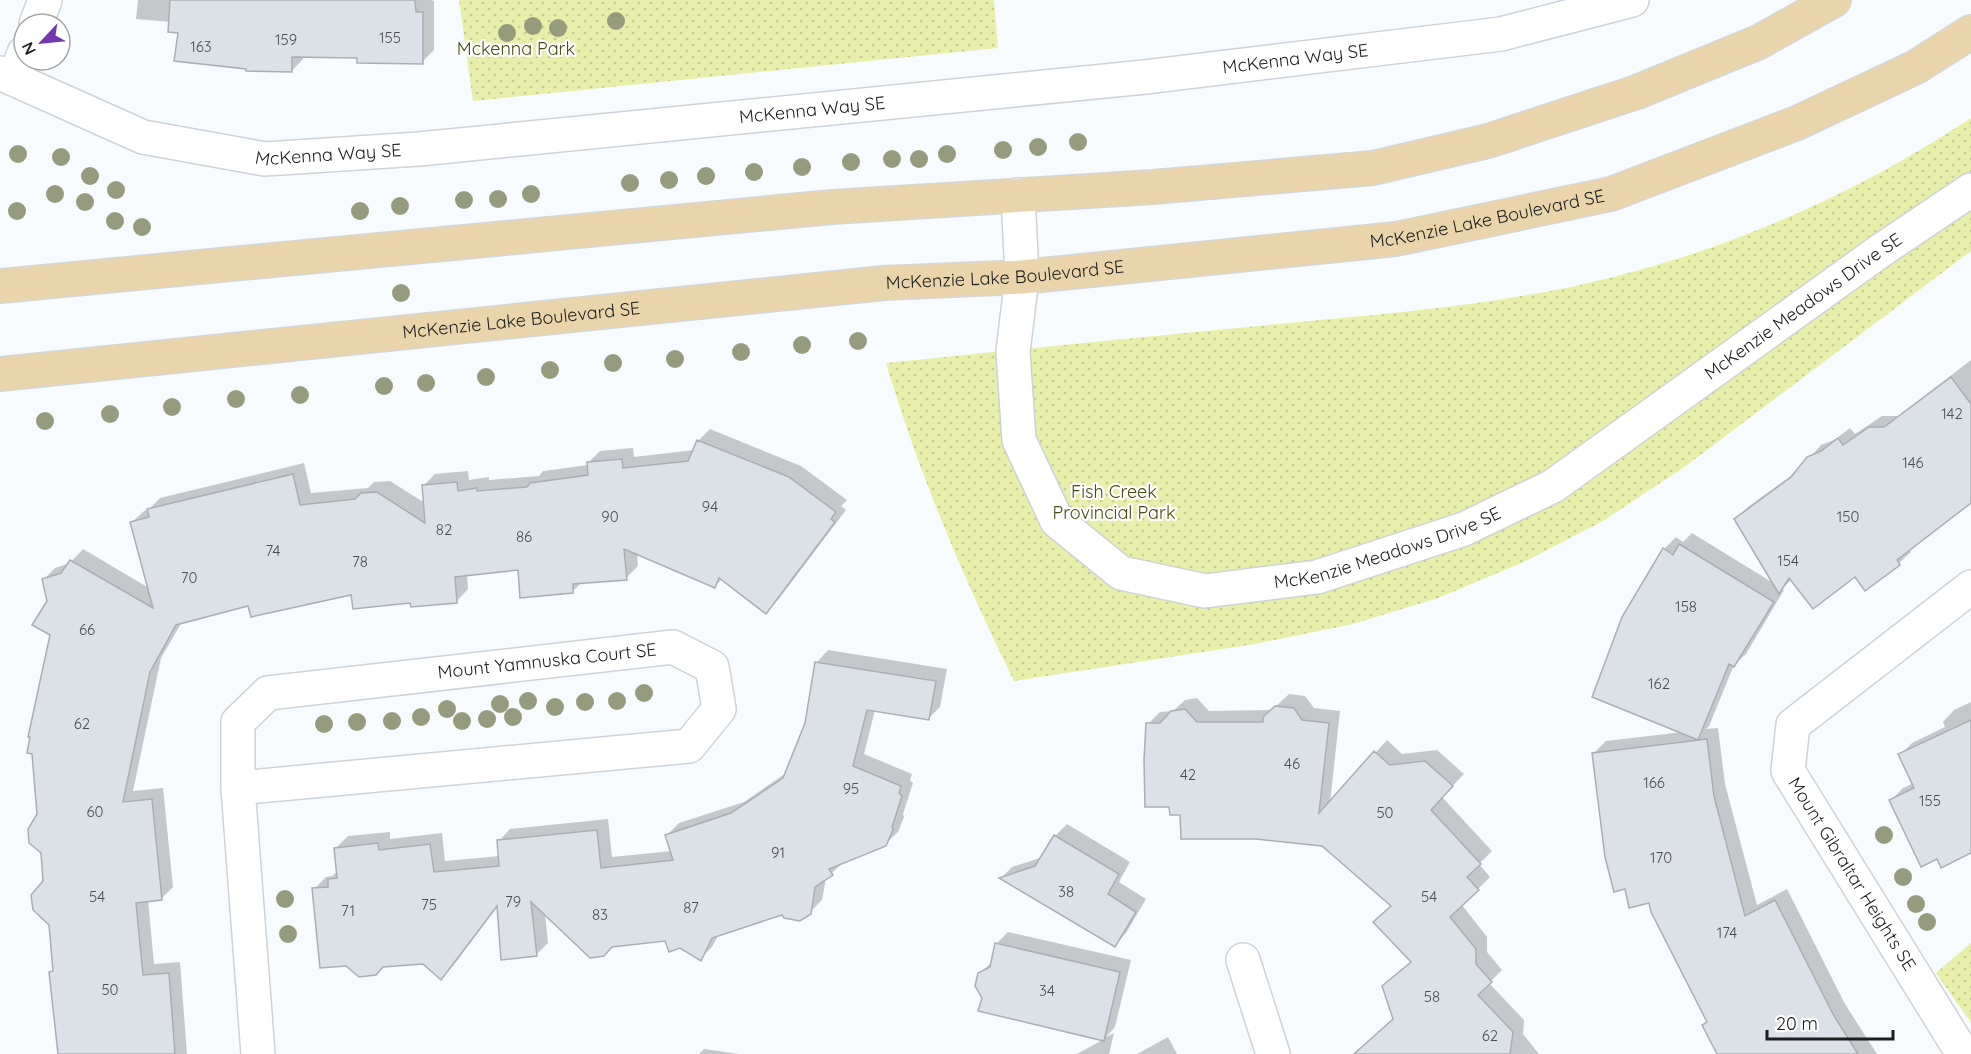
<svg xmlns="http://www.w3.org/2000/svg" width="1971" height="1054" font-family="Quicksand,sans-serif">
  <defs>
    <pattern id="park-dots" width="8" height="8" patternUnits="userSpaceOnUse" patternTransform="scale(1.5)"><rect width="8" height="8" fill="#e7efab"/><path d="M2 2h.1M6 6h.1" fill="none" stroke="#c6cc93" stroke-width="1.8" stroke-linecap="round"/></pattern>
  </defs>
  <rect width="100%" height="100%" fill="#f7fbfe"/>
  <g fill="url(#park-dots)">
    <path d="M459 0H994L998 48 473 101Z"/>
    <path d="M1971 118V251L1683 468 1603 521 1526 561 1438 598 1353 624 1255 644 1014 681C962 575 920 476 886 363 1010 350 1134 338 1258 326 1351 317 1446 310 1539 293 1692 266 1841 204 1971 118Z"/>
    <path d="M1971 943V1023L1936 973Z"/>
  </g>
  <g fill="#0003">
    <path d="M138 0H431L434 1V50L422 62 358 56 303 55V59L292 71 179 32 170 22 136 19Z"/>
    <path d="M1971 360V501L1909 549 1911 552 1899 563 1865 588 1855 575 1792 579 1782 589 1784 590 1746 654 1734 665 1709 726 1706 729 1718 728 1725 784 1757 905 1787 889 1845 1004 1877 1054H1721L1704 1025 1708 1021 1650 902 1626 888 1594 753 1606 741 1683 732 1664 549 1676 537 1683 542 1692 533 1775 584 1736 519 1748 507 1799 470 1821 445 1834 440 1850 428 1855 434 1882 416H1898Z"/>
    <path d="M710 429 801 466 847 500 841 506 846 510 778 600 766 612 722 579 715 586 637 553 638 566 626 578 582 582 573 591 519 568 467 574 468 589 457 601H412L353 593 249 604 182 622 161 658 133 791 163 788 173 887 161 899 148 900 154 964 180 962 187 1054H59L51 972 54 968 39 815 52 635 49 601 43 580 55 568 70 563 83 549 149 588 132 522 144 511 149 509 160 498 304 463 311 493 368 488 374 482 390 481 425 503 423 486 435 474 468 471 469 480 489 477V480L539 476 543 471 588 465V463L600 451 633 448 634 457 694 450 698 441Z"/>
    <path d="M828 650 947 669 940 707 928 719 875 710 864 754 912 774 910 780 913 783 903 814 904 817 898 832 885 844 844 862 826 878 822 900 810 912 782 913 719 934 712 947 700 959 666 939 545 913 548 943 536 955 498 906 453 966 441 978 423 962 314 889 326 877 332 876 338 871 336 848 348 836 390 832V839L442 833 445 861 500 856 499 841 510 829 608 819 612 857 672 851 667 835 679 823 744 802 786 773 806 724 817 662Z"/>
    <path d="M1289 694 1305 696 1314 708 1340 711 1330 803 1387 740 1402 754 1437 750 1464 774 1442 797 1492 851 1479 864 1490 877 1462 905 1487 937V952L1502 970 1489 983 1524 1020 1523 1034 1539 1054H1383L1394 1018 1396 975 1412 961 1392 905 1323 844 1181 813 1170 805 1148 724 1160 712 1173 711 1185 700 1197 698 1209 711 1272 710Z"/>
    <path d="M1971 702V841L1891 800 1903 788 1914 783 1900 755 1912 743 1945 727 1943 722 1954 710Z"/>
    <path d="M1067 824 1130 862 1119 882 1146 899 1126 933 1115 945 1001 878 1012 867 1043 857 1055 836Z"/>
    <path d="M1008 932 1131 960 1115 1027 1106 1037 1114 1033 1109 1054H1077L1104 1039 984 998 979 974 993 961 996 944Z"/>
    <path d="M1168 1037 1177 1054H1137Z"/>
    <path d="M704 1049 739 1054H699Z"/>
  </g>
  <g fill="#dbe1e6" stroke="#a9aeb4" stroke-width="1.5">
    <path d="M170 0H415L416 12H423V64L357 63V58L292 57V72L246 71V69L174 61 178 33 168 32Z"/>
    <path d="M1951 377 1971 404V503L1897 560 1900 565 1865 591 1855 577 1813 609 1789 578 1779 594 1734 519 1791 477 1807 457 1821 451 1838 438 1843 445 1869 427H1884Z"/>
    <path d="M697 440 789 477 836 512 831 519 835 522 766 614 719 578 715 588 624 549 627 580 573 584V593L520 598 518 570 455 577 457 603 411 607 410 603 353 609 351 595 251 617 248 606 176 625 150 672 123 802 152 799 162 900 136 903 143 975 169 973 175 1054H58L49 972 53 971 49 925 33 910 31 895 43 881 41 853 29 843 28 829 37 814 32 754 27 753 30 737H28L50 635 32 625 47 601 42 579 61 573 70 560 153 608 130 522 149 517 147 509 293 474 300 505 355 499 361 493 377 492 425 523 422 485 457 482 458 491 477 488V491L527 487 530 483 588 475 587 462 622 459 623 468 688 461Z"/>
    <path d="M1679 544 1774 602 1734 667 1729 664 1698 740 1592 697 1622 617 1663 548 1673 555Z"/>
    <path d="M815 662 936 681 929 720 867 710 853 766 901 786 899 793 902 796 892 827 893 830 886 846 829 869 833 875 815 887 811 914 800 921 784 918 782 915 712 938 701 961 680 948 669 952 665 941 612 947 604 956 590 958 531 902 537 956 501 960 497 906 441 980 423 964 383 967 376 975 359 977 346 966 320 968 312 888 328 887V879L337 878 334 848 378 843 379 850 430 844 434 872 499 866 497 840 597 830 601 868 673 860 665 835 731 813 783 778 805 723Z"/>
    <path d="M1275 706 1294 708 1302 720 1329 723 1319 813 1374 751 1390 765 1425 761 1453 786 1431 810 1481 864 1467 877 1479 890 1450 917 1476 949V964L1492 982 1478 995 1513 1032 1510 1054H1354L1393 1019 1382 986 1411 962 1373 922 1391 906 1322 846 1256 839H1181L1180 815H1170L1169 807H1145L1144 760 1146 723H1160L1171 711 1185 709 1197 722H1263V717Z"/>
    <path d="M1971 720V853L1941 868 1937 859 1921 867 1889 800 1914 788 1898 754Z"/>
    <path d="M1707 739 1714 796 1745 916 1775 900 1834 1016 1858 1054H1717L1702 1025 1707 1022 1651 912 1649 903 1629 908 1625 889 1614 892 1605 857 1592 753Z"/>
    <path d="M1054 835 1119 874 1108 894 1136 912 1115 947 999 878 1035 866Z"/>
    <path d="M995 943 1120 972 1104 1041 978 1011 982 998 975 986 978 973 990 967Z"/>
  </g>
  <g fill="none" stroke-linecap="round" stroke-linejoin="round">
    <defs>
      <g id="minor">
        <path d="M36 24 45 0"/>
        <path id="s1" d="M0 73 143 137 265 159 419 149 1145 77 1501 34 1632 0"/>
        <path d="M14 79 24 53"/>
        <path id="s2" d="M1018 195 1022 277 1013 352 1019 440 1057 521 1121 573 1205 591 1317 577 1464 529 1553 486 1880 251 1971 190"/>
        <path d="M238 788 689 746 719 709 712 667 673 647 268 693 238 722V788L258 1054"/>
        <path d="M1243 960 1273 1054"/>
        <path d="M1963 1054 1788 771 1793 725 1971 587"/>
      </g>
      <g id="major">
        <path d="M0 286 832 207 1153 187 1373 168 1488 141 1637 92 1759 42 1834 0"/>
        <path id="s3" d="M0 374 884 283 1022 277 1396 239 1611 194 1797 123 1916 67 1971 32"/>
      </g>
    </defs>
    <use href="#minor" stroke="#cdd3d8" stroke-width="36"/>
    <use href="#major" stroke="#d6d6d7" stroke-width="36"/>
    <use href="#minor" stroke="#fff" stroke-width="33"/>
    <use href="#major" stroke="#e9d4ac" stroke-width="33"/>
  </g>
  <g fill="#979b7d">
    <circle cx="616" cy="21" r="9"/>
    <circle cx="533" cy="26" r="9"/>
    <circle cx="558" cy="28" r="9"/>
    <circle cx="507" cy="33" r="9"/>
    <circle cx="1078" cy="142" r="9"/>
    <circle cx="1038" cy="147" r="9"/>
    <circle cx="1003" cy="150" r="9"/>
    <circle cx="18" cy="154" r="9"/>
    <circle cx="947" cy="154" r="9"/>
    <circle cx="61" cy="157" r="9"/>
    <circle cx="892" cy="159" r="9"/>
    <circle cx="919" cy="159" r="9"/>
    <circle cx="851" cy="162" r="9"/>
    <circle cx="802" cy="167" r="9"/>
    <circle cx="754" cy="172" r="9"/>
    <circle cx="90" cy="176" r="9"/>
    <circle cx="706" cy="176" r="9"/>
    <circle cx="669" cy="180" r="9"/>
    <circle cx="630" cy="183" r="9"/>
    <circle cx="116" cy="190" r="9"/>
    <circle cx="55" cy="194" r="9"/>
    <circle cx="531" cy="194" r="9"/>
    <circle cx="498" cy="199" r="9"/>
    <circle cx="464" cy="200" r="9"/>
    <circle cx="85" cy="202" r="9"/>
    <circle cx="400" cy="206" r="9"/>
    <circle cx="17" cy="211" r="9"/>
    <circle cx="360" cy="211" r="9"/>
    <circle cx="115" cy="221" r="9"/>
    <circle cx="142" cy="227" r="9"/>
    <circle cx="401" cy="293" r="9"/>
    <circle cx="858" cy="341" r="9"/>
    <circle cx="802" cy="345" r="9"/>
    <circle cx="741" cy="352" r="9"/>
    <circle cx="675" cy="359" r="9"/>
    <circle cx="613" cy="363" r="9"/>
    <circle cx="550" cy="370" r="9"/>
    <circle cx="486" cy="377" r="9"/>
    <circle cx="426" cy="383" r="9"/>
    <circle cx="384" cy="386" r="9"/>
    <circle cx="300" cy="395" r="9"/>
    <circle cx="236" cy="399" r="9"/>
    <circle cx="172" cy="407" r="9"/>
    <circle cx="110" cy="414" r="9"/>
    <circle cx="45" cy="421" r="9"/>
    <circle cx="644" cy="693" r="9"/>
    <circle cx="528" cy="701" r="9"/>
    <circle cx="617" cy="701" r="9"/>
    <circle cx="585" cy="702" r="9"/>
    <circle cx="500" cy="704" r="9"/>
    <circle cx="555" cy="707" r="9"/>
    <circle cx="447" cy="709" r="9"/>
    <circle cx="421" cy="717" r="9"/>
    <circle cx="513" cy="717" r="9"/>
    <circle cx="487" cy="719" r="9"/>
    <circle cx="392" cy="721" r="9"/>
    <circle cx="462" cy="721" r="9"/>
    <circle cx="357" cy="722" r="9"/>
    <circle cx="324" cy="724" r="9"/>
    <circle cx="1884" cy="835" r="9"/>
    <circle cx="1903" cy="877" r="9"/>
    <circle cx="285" cy="899" r="9"/>
    <circle cx="1916" cy="904" r="9"/>
    <circle cx="1927" cy="922" r="9"/>
    <circle cx="288" cy="934" r="9"/>
  </g>
  <g text-anchor="middle" stroke-width="4.5" stroke-linejoin="round" paint-order="stroke">
    <g font-size="15" fill="#4b4e51">
      <text x="390" y="43">155</text>
      <text x="286" y="45">159</text>
      <text x="201" y="52">163</text>
      <text x="1952" y="419">142</text>
      <text x="1913" y="468">146</text>
      <text x="710" y="512">94</text>
      <text x="610" y="522">90</text>
      <text x="1848" y="522">150</text>
      <text x="444" y="535">82</text>
      <text x="524" y="542">86</text>
      <text x="273" y="556">74</text>
      <text x="1788" y="566">154</text>
      <text x="360" y="567">78</text>
      <text x="189" y="583">70</text>
      <text x="1686" y="612">158</text>
      <text x="87" y="635">66</text>
      <text x="1659" y="689">162</text>
      <text x="82" y="729">62</text>
      <text x="1292" y="769">46</text>
      <text x="1188" y="780">42</text>
      <text x="1654" y="788">166</text>
      <text x="851" y="794">95</text>
      <text x="1930" y="806">155</text>
      <text x="95" y="817">60</text>
      <text x="1385" y="818">50</text>
      <text x="778" y="858">91</text>
      <text x="1661" y="863">170</text>
      <text x="1066" y="897">38</text>
      <text x="97" y="902">54</text>
      <text x="1429" y="902">54</text>
      <text x="513" y="907">79</text>
      <text x="429" y="910">75</text>
      <text x="691" y="913">87</text>
      <text x="348" y="916">71</text>
      <text x="600" y="920">83</text>
      <text x="1727" y="938">174</text>
      <text x="110" y="995">50</text>
      <text x="1047" y="996">34</text>
      <text x="1432" y="1002">58</text>
      <text x="1490" y="1041">62</text>
    </g>
    <g font-size="18" fill="#484d13" stroke="#fff">
      <text x="516" y="55">Mckenna Park</text>
      <text x="1114" y="498">Fish Creek<tspan x="1114" dy="21">Provincial Park</tspan></text>
    </g>
    <g font-size="18" fill="#1b1d1f" stroke="#fff">
      <text dy="6" stroke="none"><textPath href="#s1" startOffset="1316">McKenna Way SE</textPath></text>
      <text dy="6" stroke="none"><textPath href="#s1" startOffset="830">McKenna Way SE</textPath></text>
      <text dy="6" stroke="none"><textPath href="#s1" startOffset="344">McKenna Way SE</textPath></text>
      <text dy="6" stroke="none"><textPath href="#s3" startOffset="1496">McKenzie Lake Boulevard SE</textPath></text>
      <text dy="6" stroke="none"><textPath href="#s3" startOffset="1010">McKenzie Lake Boulevard SE</textPath></text>
      <text dy="6" stroke="none"><textPath href="#s2" startOffset="1178">McKenzie Meadows Drive SE</textPath></text>
      <text dy="6" stroke="none"><textPath href="#s3" startOffset="524">McKenzie Lake Boulevard SE</textPath></text>
      <text dy="6" stroke="none"><textPath href="#s2" startOffset="692">McKenzie Meadows Drive SE</textPath></text>
      <text transform="translate(547 661) rotate(-6)" y="6">Mount Yamnuska Court SE</text>
      <text transform="translate(1852 874) rotate(58)" y="6">Mount Gibraltar Heights SE</text>
    </g>
  </g>
  <g transform="translate(42 42) rotate(244)"><circle r="28" fill="#ffffff" stroke="#a4a5a5" stroke-width="1.5"/>
  <path d="M0-4.5L10 22L0 15L-10 22Z" fill="#7437ad"/>
  <text y="-9" font-size="16" font-weight="bold" text-anchor="middle" fill="#1b1d1f">N</text>
  </g>
  <path d="M1767 1030v9h126v-9" fill="none" stroke="#1b1d1f" stroke-width="3"/>
  <text x="1776" y="1030" font-size="18" fill="#1b1d1f" stroke="#ffffff" stroke-width="4.5" paint-order="stroke">20 m</text>
</svg>
